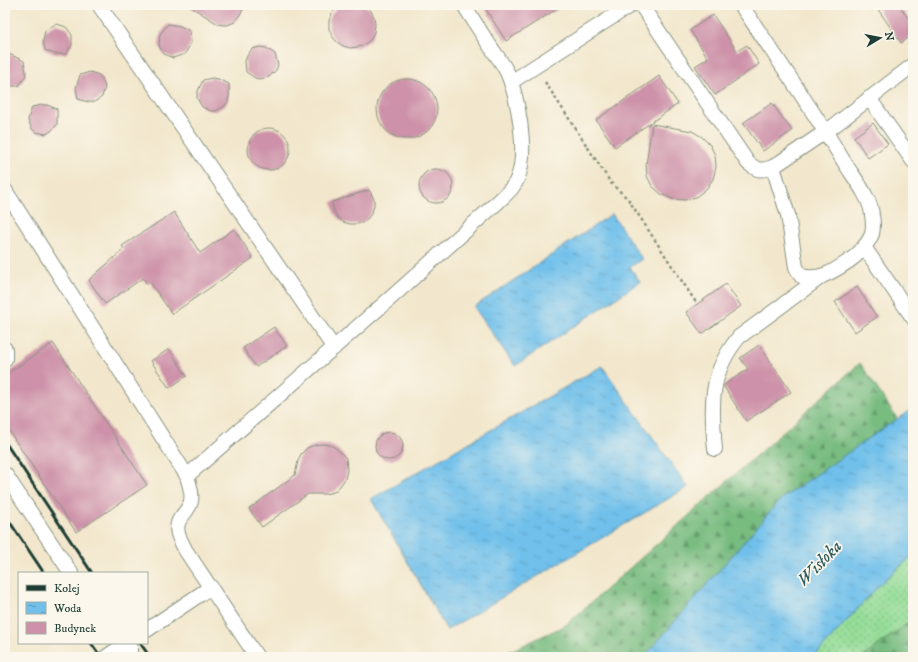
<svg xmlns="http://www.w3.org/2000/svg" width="918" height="662" font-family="'IM FELL DW Pica',serif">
  <defs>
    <pattern id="grass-dots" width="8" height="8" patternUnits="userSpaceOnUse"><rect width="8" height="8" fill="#95dd98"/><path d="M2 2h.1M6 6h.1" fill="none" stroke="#79b47d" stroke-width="1.8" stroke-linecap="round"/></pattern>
    <pattern id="forest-firs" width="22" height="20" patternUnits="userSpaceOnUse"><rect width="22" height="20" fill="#78bc80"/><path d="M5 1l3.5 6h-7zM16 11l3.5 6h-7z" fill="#629a6a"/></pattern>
    <pattern id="water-ripples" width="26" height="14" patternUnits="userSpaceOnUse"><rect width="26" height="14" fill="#70c0eb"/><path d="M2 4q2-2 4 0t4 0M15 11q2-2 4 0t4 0" fill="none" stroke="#5b9dbf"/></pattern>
  </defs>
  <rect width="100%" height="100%" fill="#fbf7ec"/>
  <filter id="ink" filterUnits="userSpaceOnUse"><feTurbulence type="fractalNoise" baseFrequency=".025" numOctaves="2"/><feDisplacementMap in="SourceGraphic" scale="8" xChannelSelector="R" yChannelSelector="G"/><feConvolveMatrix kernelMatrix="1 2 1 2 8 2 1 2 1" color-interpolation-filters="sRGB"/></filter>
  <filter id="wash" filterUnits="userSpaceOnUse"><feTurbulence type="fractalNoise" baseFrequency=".012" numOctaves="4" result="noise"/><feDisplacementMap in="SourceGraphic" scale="16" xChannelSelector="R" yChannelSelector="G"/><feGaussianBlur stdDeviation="0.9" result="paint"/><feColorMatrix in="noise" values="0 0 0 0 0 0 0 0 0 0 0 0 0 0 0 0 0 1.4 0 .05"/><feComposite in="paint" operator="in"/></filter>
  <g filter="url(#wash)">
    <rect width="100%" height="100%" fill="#f2e7cc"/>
    <path fill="url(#grass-dots)" stroke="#5a8d66" d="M913 555V619L863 657H814L881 583Z"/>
    <g fill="url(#forest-firs)" stroke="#4c7c5a">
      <path d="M860 363 896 417V420L781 499 644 657H498L566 625Z"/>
      <path d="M913 619V657H863Z"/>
    </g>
    <g fill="url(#water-ripples)" stroke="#487e90">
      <path d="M612 214 642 259 630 267 640 282 515 366 474 307Z"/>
      <path d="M602 366 688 487 447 630 371 499Z"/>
      <path d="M913 408V555L881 583 814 657H644L781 499Z"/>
    </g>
    <g id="blocks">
      <g fill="#cd92a9">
        <path d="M188 5H246L235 22 227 25H223L218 24Z"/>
        <path d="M340 5H365L371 11 374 17 375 25 374 32 371 39 365 44 358 47 350 48 343 46 337 42 332 36 329 29V21L332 13Z"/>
        <path d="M483 5H563L506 41Z"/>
        <path d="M875 5H899L913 25V35L901 43Z"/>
        <path d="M713 15 737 51 747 45 759 64 715 95 695 66 708 58 690 30Z"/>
        <path d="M57 24 66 27 72 35V45L66 54H55L45 50 43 41 45 31 52 26Z"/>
        <path d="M168 24 180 26 190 31 191 43 185 54 173 58 164 54 161 50 159 45 160 34Z"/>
        <path d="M260 47 266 48 275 54 278 65 276 70 269 77 260 79 255 78 246 72 245 61 247 56 252 49Z"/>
        <path d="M5 52 24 61 26 72 25 77 19 86H5Z"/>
        <path d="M90 72 99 75 102 78 105 87 102 97 94 102H88L78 99 76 88 80 75Z"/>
        <path d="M659 76 678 104 615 147 596 120Z"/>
        <path d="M212 78 218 79 229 84V96L228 101 225 106 216 111H211L202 107 197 98V93L203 80Z"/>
        <circle cx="407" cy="109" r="30"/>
        <path d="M772 103 792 131 763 151 743 123Z"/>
        <path d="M42 105H47L57 109V125L50 132 46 134 36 132 32 129 28 120 32 107Z"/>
        <path d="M873 123 888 144 868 158 854 137Z"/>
        <path d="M652 124 692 131 702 137 710 145 715 155 716 167 713 179 706 189 696 197 685 200 672 199 661 194 652 186 647 176 646 165Z"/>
        <circle cx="269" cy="149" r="21"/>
        <circle cx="436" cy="186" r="17"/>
        <path d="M369 190 374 199V206L372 212 368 218 363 222 357 224H350L343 222 338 218 334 212 332 202Z"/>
        <path d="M174 212 200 253 234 229 253 258 172 314 150 282 147 284 143 278 105 304 89 280 124 249 122 246Z"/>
        <path d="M726 284 741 306 702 334 686 312Z"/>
        <path d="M857 287 877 317 855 332 835 302Z"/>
        <path d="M274 327 287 346 256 367 243 348Z"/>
        <path d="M53 343 147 485 76 532 5 425V375Z"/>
        <path d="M759 345 791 392 746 421 724 387V385L748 369 740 358Z"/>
        <path d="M169 349 187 376 169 388 151 361Z"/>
        <circle cx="389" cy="446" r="14"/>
        <path d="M322 444 330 445 337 449 346 458 347 470 345 479 340 486 334 492 325 494H308L262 527 249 509 295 475 298 461 301 454 307 448 315 445Z"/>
      </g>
    </g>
  </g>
  <g filter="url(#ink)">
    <use href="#blocks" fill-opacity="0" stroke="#889280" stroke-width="1"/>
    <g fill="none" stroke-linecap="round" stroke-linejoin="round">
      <defs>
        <g id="lane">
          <path d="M99 5 334 348"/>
          <path d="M641 5 748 163C758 171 761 171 773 167L831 128 913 65"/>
          <path d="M741 5C777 58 813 110 846 165 855 179 871 199 872 215 873 220 873 229 872 234 868 244 858 255 849 261 834 271 820 281 801 276L796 267 788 215 773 167"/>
          <path d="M511 82 631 5"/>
          <path d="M869 98 913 161"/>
          <path d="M5 190 187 476C189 484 193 493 191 501 190 508 184 513 180 519 173 530 181 541 186 551L257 657"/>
          <path d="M864 247 913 318"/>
          <path d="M5 349V359"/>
          <path d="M715 449C711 405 709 373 739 337L822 276"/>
          <path d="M5 474 71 573"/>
          <path d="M187 476 394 295 499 201C506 194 515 187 518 177 528 151 518 97 507 72 503 64 497 56 492 49 482 34 473 20 464 5"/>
          <path d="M147 630 211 587"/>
          <path d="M130 643V657"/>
          <path d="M106 657 127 643"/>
        </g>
      </defs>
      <use href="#lane" stroke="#889280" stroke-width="16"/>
      <path stroke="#889280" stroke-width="2.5" stroke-dasharray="3 3" stroke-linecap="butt" d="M545 82 611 183 628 199 697 304"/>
      <use href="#lane" stroke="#fff" stroke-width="14"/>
      <g stroke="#1f3d34" stroke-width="3">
        <path d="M5 442 92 573"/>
        <path d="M5 515 44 573"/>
        <path d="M91 643 101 657"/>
        <path d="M140 643 150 657"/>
      </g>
    </g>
  </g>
  <g text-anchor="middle" stroke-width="3.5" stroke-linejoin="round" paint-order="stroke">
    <g font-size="18" font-style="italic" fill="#335e62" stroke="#fbf7ec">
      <text transform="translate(819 563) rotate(-46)" y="6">Wisłoka</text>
    </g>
  </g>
  <rect width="918" height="662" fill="none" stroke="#fbf7ec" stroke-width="20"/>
  <rect x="18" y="572" width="130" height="72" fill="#fbf7ec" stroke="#a3ada2"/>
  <rect x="26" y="585" width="20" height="6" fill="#1f3d34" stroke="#a3ada2"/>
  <text x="54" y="592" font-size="12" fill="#1f3d34">Kolej</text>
  <rect x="26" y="602" width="20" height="12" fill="url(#water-ripples)" stroke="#a3ada2"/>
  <text x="54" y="612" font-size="12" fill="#1f3d34">Woda</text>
  <rect x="26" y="622" width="20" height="12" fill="#cd92a9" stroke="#a3ada2"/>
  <text x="54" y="632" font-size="12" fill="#1f3d34">Budynek</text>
  <g transform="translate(880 38) rotate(80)" stroke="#fbf7ec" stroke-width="3" paint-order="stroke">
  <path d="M0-3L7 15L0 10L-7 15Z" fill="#1f3d34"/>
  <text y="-6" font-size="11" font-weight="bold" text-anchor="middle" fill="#1f3d34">N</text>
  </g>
</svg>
